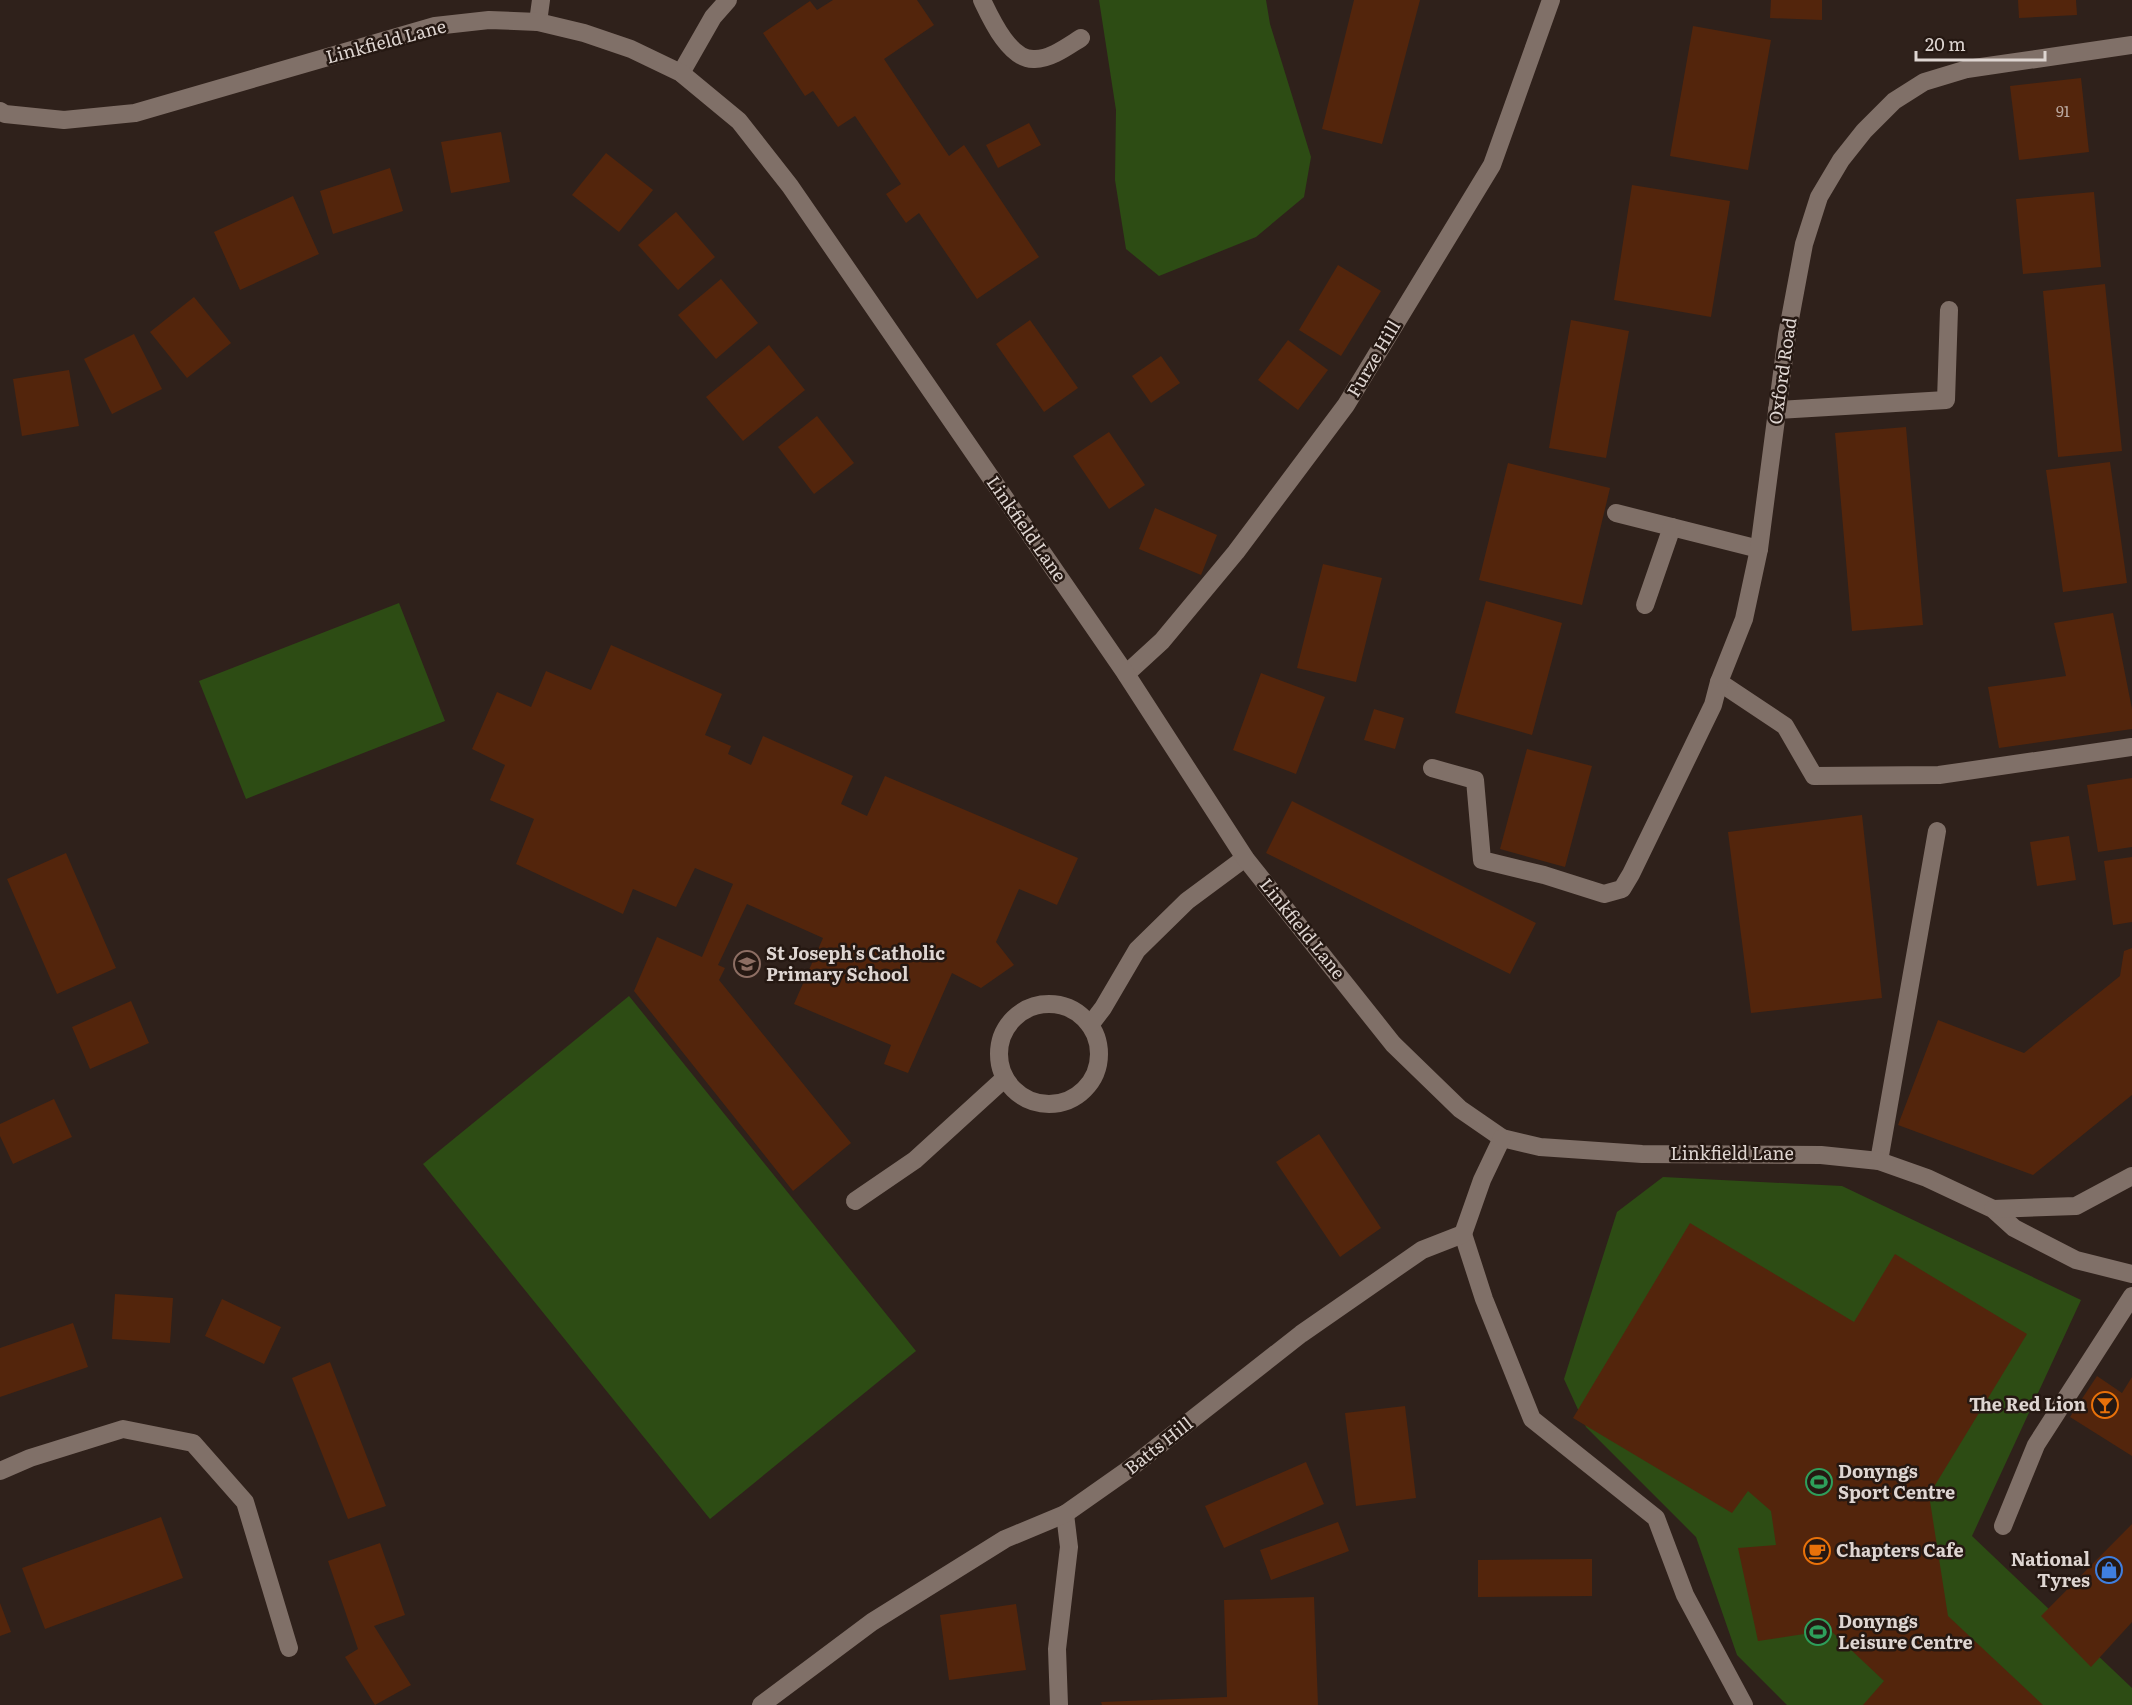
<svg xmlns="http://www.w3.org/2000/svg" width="2132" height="1705" font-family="Literata,serif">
  <rect width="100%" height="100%" fill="#2f211b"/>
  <g fill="#2d4c14">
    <path d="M1099 0H1266L1270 24 1311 157 1304 197 1256 237 1159 276 1126 249 1115 180 1116 110Z"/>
    <path d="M399 603 445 721 246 799 199 681Z"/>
    <path d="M629 996 916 1351 710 1519 423 1164Z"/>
    <path d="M1663 1177 1842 1186 2081 1300 1972 1536 2132 1688V1705H1787L1737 1655 1696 1537 1586 1427 1564 1379 1617 1212Z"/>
  </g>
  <g fill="#53250c">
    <path d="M833 0H917L934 25 884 59 949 156 964 145 1039 257 977 299 919 213 906 223 886 194 901 184 855 116 838 127 813 91 805 96 763 33 810 1 817 10Z"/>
    <path d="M1354 0H1420L1382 144 1322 129Z"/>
    <path d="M1771 0H1822V20L1770 18Z"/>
    <path d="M2018 0H2076L2077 15 2019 18Z"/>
    <path d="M1693 26 1771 40 1748 170 1670 156Z"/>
    <path d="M2081 78 2089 152 2019 160 2010 86Z"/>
    <path d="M1029 123 1041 145 998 168 986 145Z"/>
    <path d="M501 132 510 182 451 193 441 142Z"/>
    <path d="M606 153 653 190 619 232 572 195Z"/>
    <path d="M390 168 403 211 333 234 320 191Z"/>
    <path d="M1632 185 1730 201 1711 317 1614 300Z"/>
    <path d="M2094 192 2101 267 2023 274 2016 199Z"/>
    <path d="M293 196 319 254 240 290 214 232Z"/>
    <path d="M676 212 715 257 678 290 638 245Z"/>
    <path d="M1338 265 1381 291 1341 356 1299 330Z"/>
    <path d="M721 279 758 323 716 359 678 315Z"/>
    <path d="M2105 284 2122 451 2058 457 2043 291Z"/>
    <path d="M194 297 231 343 187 378 150 332Z"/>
    <path d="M1030 320 1078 388 1044 412 996 344Z"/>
    <path d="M1571 320 1629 331 1606 458 1549 448Z"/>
    <path d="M134 334 162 389 112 414 84 359Z"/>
    <path d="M1288 340 1328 370 1298 410 1258 380Z"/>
    <path d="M769 345 805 390 743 441 706 397Z"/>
    <path d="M1161 356 1180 383 1151 403 1132 376Z"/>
    <path d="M69 370 79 426 22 436 13 379Z"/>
    <path d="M817 416 854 463 814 494 778 447Z"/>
    <path d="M1906 427 1923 625 1852 631 1835 433Z"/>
    <path d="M1109 432 1145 485 1109 509 1073 456Z"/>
    <path d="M2110 462 2127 583 2063 592 2046 470Z"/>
    <path d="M1508 463 1610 488 1582 605 1479 580Z"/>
    <path d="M1155 508 1217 535 1201 575 1139 549Z"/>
    <path d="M1323 564 1382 578 1356 682 1297 668Z"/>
    <path d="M1486 601 1562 623 1532 735 1455 713Z"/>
    <path d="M2113 613 2132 709V729L1999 748 1988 687 2066 676 2054 623Z"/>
    <path d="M611 645 722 694 705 735 731 746 728 754 751 765 763 736 853 776 841 804 867 816 885 776 1078 858 1057 905 1019 889 996 942 1014 965 981 988 952 973 908 1073 884 1064 891 1045 794 1004 823 938 747 904 718 965 725 968 719 980 851 1143 793 1191 634 991 657 937 702 957 733 884 695 868 676 907 633 889 623 914 516 864 534 819 490 800 505 765 472 749 497 692 531 707 546 671 591 690Z"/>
    <path d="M1261 673 1325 697 1296 774 1233 750Z"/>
    <path d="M1374 709 1404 718 1395 749 1364 740Z"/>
    <path d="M1527 749 1592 766 1565 867 1500 849Z"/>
    <path d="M2132 778V847L2098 852 2087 785Z"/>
    <path d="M1292 801 1536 923 1510 974 1266 853Z"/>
    <path d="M1862 815 1882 998 1751 1013 1728 832Z"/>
    <path d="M2069 836 2076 880 2037 886 2030 842Z"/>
    <path d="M66 853 116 968 57 994 7 879Z"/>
    <path d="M2132 857V922L2113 925 2104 861Z"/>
    <path d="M2132 948V1095L2033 1175 1898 1125 1938 1020 2024 1053 2120 976 2124 951Z"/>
    <path d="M131 1001 149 1043 90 1069 72 1027Z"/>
    <path d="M54 1099 72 1137 13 1164 0 1136V1124Z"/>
    <path d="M1319 1134 1381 1228 1340 1257 1276 1162Z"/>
    <path d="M1690 1223 1854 1322 1895 1254 2027 1334 1929 1495 1948 1616 2043 1705H1863L1884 1681 1830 1630 1758 1641 1738 1548 1776 1545 1771 1511 1748 1491 1732 1513 1573 1418Z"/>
    <path d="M115 1294 173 1298 170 1343 112 1339Z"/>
    <path d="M222 1299 281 1327 264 1364 205 1336Z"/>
    <path d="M73 1323 88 1367 0 1397V1348Z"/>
    <path d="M330 1362 386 1506 348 1519 292 1378Z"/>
    <path d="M2097 1376 2122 1393 2132 1377V1456L2070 1417Z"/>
    <path d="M1405 1406 1416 1498 1356 1506 1345 1413Z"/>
    <path d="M1306 1462 1324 1504 1224 1548 1205 1506Z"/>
    <path d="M161 1517 183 1578 45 1629 22 1568Z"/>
    <path d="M1338 1522 1349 1551 1271 1580 1260 1550Z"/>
    <path d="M2132 1524V1622L2091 1667 2041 1616Z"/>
    <path d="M380 1543 405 1615 374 1626 411 1685 375 1705 345 1657 358 1649 328 1561Z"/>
    <path d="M1592 1559V1596L1478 1597V1560Z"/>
    <path d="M1314 1597 1318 1705H1102L1101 1702 1227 1697 1224 1600Z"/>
    <path d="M0 1603 11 1632 0 1636Z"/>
    <path d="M1016 1604 1026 1670 949 1680 940 1615Z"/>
  </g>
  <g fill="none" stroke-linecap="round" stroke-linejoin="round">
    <g stroke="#807068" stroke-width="18">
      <path d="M982 0C991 19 1010 61 1035 59 1051 59 1068 46 1081 38"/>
      <path d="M1777 410 1946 400 1949 310"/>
      <path d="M1616 513 1759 549"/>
      <path d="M1645 605 1672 527"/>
      <path d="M1719 682 1785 726 1814 776 1939 775 2132 747"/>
      <circle cx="1049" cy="1054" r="50"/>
      <path d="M1090 1025 1103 1008 1137 950 1187 901 1245 858"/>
      <path d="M1879 1161 1937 831"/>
      <path d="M855 1201 915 1160 1005 1078"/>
      <path d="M1463 1234 1484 1299 1532 1419 1656 1518 1685 1595 1744 1705"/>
      <path d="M2003 1526 2036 1445 2132 1296"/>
      <path d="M1059 1705 1057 1649 1069 1547 1065 1514"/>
    </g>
    <g stroke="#807068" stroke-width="18">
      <path d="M538 22 541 0"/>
      <path d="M681 73 713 17 728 0"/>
      <path d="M1126 674 1162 641 1236 552 1346 405 1492 165 1551 0"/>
      <path d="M1432 768 1475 780 1482 860 1544 875 1604 894 1622 889 1631 874 1713 705 1719 682 1744 619 1759 549 1787 335 1804 244 1819 197 1841 160 1864 131 1894 101 1924 82 1967 69 2132 45"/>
      <path d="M0 1471 30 1458 123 1429 193 1443 245 1502 289 1648"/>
    </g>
    <g stroke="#807068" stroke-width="18">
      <path d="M0 111 5 114 64 120 135 113 435 26 489 20 538 22 584 33 631 49 681 73 739 121 790 186 1126 674 1245 858 1393 1044 1460 1109 1502 1138 1540 1147 1642 1154 1821 1155 1879 1161 1927 1178 1993 1209 2014 1228 2076 1260 2132 1274"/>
      <path d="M1993 1209 2076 1206 2132 1176"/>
      <path d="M761 1705 872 1622 1005 1539 1065 1514 1129 1469 1301 1334 1422 1250 1463 1234 1482 1180 1502 1138"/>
    </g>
  </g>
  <defs>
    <symbol id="school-ring" viewBox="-11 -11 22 22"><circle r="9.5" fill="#251812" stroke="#8d6e63" stroke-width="1.5"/><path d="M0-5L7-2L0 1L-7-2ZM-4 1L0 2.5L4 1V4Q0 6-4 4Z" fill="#8d6e63"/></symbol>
    <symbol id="bar-ring" viewBox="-11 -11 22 22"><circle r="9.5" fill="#251812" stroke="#e8710a" stroke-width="1.5"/><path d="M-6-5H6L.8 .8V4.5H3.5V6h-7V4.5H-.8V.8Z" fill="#e8710a"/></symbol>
    <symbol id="stadium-ring" viewBox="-11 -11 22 22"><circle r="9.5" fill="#251812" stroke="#2e9e5b" stroke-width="1.5"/><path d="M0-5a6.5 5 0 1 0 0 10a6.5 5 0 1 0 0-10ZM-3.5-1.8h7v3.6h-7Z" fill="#2e9e5b"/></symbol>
    <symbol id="cafe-ring" viewBox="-11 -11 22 22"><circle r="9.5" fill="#251812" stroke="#e8710a" stroke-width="1.5"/><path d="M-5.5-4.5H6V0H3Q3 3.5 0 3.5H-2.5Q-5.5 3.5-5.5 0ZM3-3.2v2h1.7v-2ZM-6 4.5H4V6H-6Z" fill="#e8710a"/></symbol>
    <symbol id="shop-ring" viewBox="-11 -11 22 22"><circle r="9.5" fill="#251812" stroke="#3f7fe0" stroke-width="1.5"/><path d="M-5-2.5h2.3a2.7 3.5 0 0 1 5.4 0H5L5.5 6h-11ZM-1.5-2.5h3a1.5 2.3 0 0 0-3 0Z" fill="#3f7fe0"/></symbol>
  </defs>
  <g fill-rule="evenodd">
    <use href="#school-ring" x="732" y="949" width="30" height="30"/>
    <use href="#bar-ring" x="2090" y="1390" width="30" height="30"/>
    <use href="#stadium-ring" x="1804" y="1467" width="30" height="30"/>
    <use href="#cafe-ring" x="1802" y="1536" width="30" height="30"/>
    <use href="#shop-ring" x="2094" y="1555" width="30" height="30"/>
    <use href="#stadium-ring" x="1803" y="1617" width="30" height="30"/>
  </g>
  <g text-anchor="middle" stroke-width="5" stroke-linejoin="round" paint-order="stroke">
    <g font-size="15" fill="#bba9a0">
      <text x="2063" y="117">91</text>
    </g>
    <g font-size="18" fill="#ded5d1" stroke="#251812">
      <text transform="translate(386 42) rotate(-15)" y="6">Linkfield Lane</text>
      <text transform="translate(1374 359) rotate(-59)" y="6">Furze Hill</text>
      <text transform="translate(1783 371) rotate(-82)" y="6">Oxford Road</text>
      <text transform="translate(1026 529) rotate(55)" y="6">Linkfield Lane</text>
      <text transform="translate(1302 929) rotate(51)" y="6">Linkfield Lane</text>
      <text x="1732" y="1160">Linkfield Lane</text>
      <text transform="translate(1159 1446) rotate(-38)" y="6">Batts Hill</text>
    </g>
    <g font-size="18" font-weight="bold" fill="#ded5d1" stroke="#251812" text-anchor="start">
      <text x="766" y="960">St Joseph's Catholic<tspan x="766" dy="21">Primary School</tspan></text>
      <text x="2086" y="1411" text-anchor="end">The Red Lion</text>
      <text x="1838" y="1478">Donyngs<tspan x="1838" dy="21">Sport Centre</tspan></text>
      <text x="1836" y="1557">Chapters Cafe</text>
      <text x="2090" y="1566" text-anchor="end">National<tspan x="2090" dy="21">Tyres</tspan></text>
      <text x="1838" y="1628">Donyngs<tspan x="1838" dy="21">Leisure Centre</tspan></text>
    </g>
  </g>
  <path d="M1916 51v9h129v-9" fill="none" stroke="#ded5d1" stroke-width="3"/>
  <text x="1925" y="51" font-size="18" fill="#ded5d1" stroke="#251812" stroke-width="4.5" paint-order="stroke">20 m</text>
</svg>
